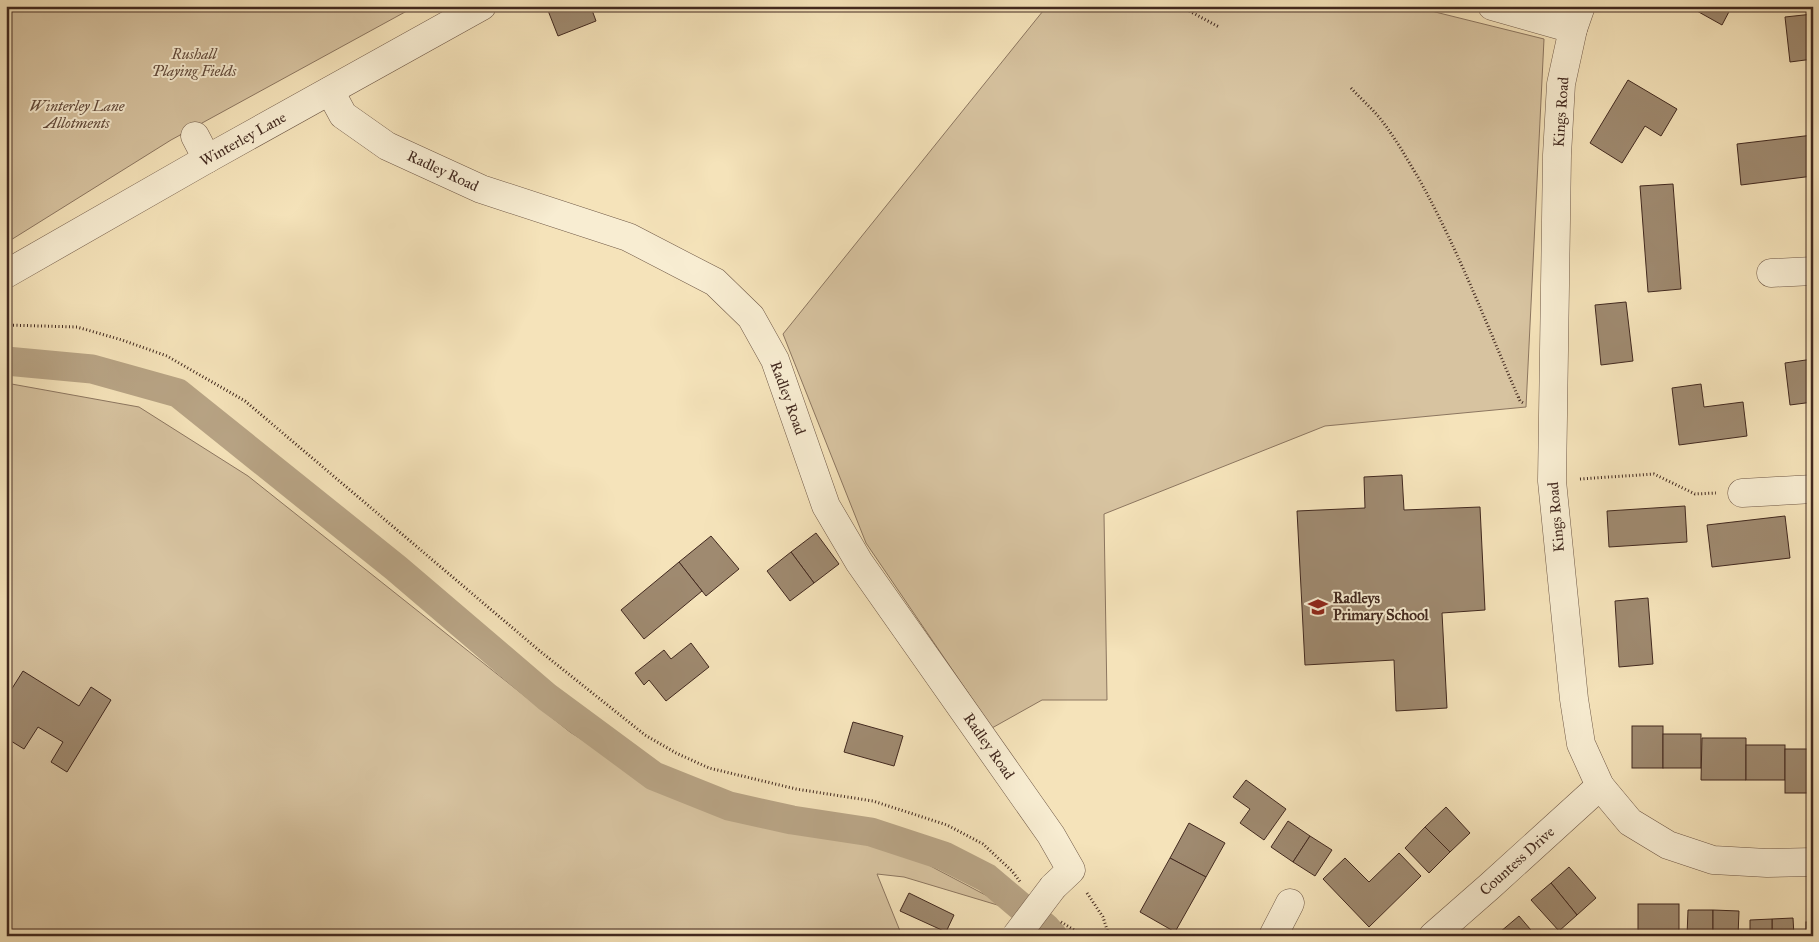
<svg xmlns="http://www.w3.org/2000/svg" width="1819" height="942" font-family="'IM FELL Great Primer',serif">
  <rect width="100%" height="100%" fill="#f5e3ba"/>
  <filter id="stains"><feTurbulence type="fractalNoise" baseFrequency=".004" numOctaves="4"/><feColorMatrix values="0 0 0 0 .2 0 0 0 0 .09 0 0 0 0 .02 0 0 0 .5 -.17"/></filter>
  <radialGradient id="worn" r=".72"><stop offset=".6" stop-color="#630" stop-opacity="0"/><stop offset="1" stop-color="#630" stop-opacity=".3"/></radialGradient>
  <g fill="#d7c3a0" stroke="#8c7660">
    <path d="M6 6H416L171 140 6 243Z"/>
    <path d="M1047 6H1411L1544 39 1526 407 1325 426 1104 514 1107 700H1042L992 728 866 543 783 334Z"/>
    <path d="M6 383 139 407 248 476 570 732 656 787 720 815 881 840 1014 910 904 877 877 874 902 936H6Z"/>
  </g>
  <g fill="none" stroke-linecap="round" stroke-linejoin="round">
    <path stroke="#b8a485" stroke-width="29" d="M6 361 92 369 178 393 396 568 547 697 654 776 729 806 792 820 871 832 944 856 987 878 1045 927 1053 936"/>
  </g>
  <g fill="#9f8a70" stroke="#42291f">
    <path d="M552 6H598L592 10 596 21 558 36 547 8Z"/>
    <path d="M1688 6H1732L1722 25Z"/>
    <path d="M1813 14V59L1790 62 1785 17Z"/>
    <path d="M1628 80 1677 109 1661 136 1645 126 1622 163 1590 143Z"/>
    <path d="M1813 135V176L1741 185 1737 144Z"/>
    <path d="M1673 184 1681 289 1648 292 1640 186Z"/>
    <path d="M1626 302 1633 361 1601 365 1595 305Z"/>
    <path d="M1813 359V402L1790 405 1785 363Z"/>
    <path d="M1701 384 1704 407 1743 402 1747 436 1679 445 1672 388Z"/>
    <path d="M1402 475 1404 510 1480 507 1485 610 1442 613 1447 708 1396 711 1394 660 1305 665 1297 511 1365 508 1364 477Z"/>
    <path d="M1685 506 1687 542 1609 547 1607 511Z"/>
    <path d="M1785 516 1790 558 1712 567 1707 525Z"/>
    <path d="M816 533 839 564 814 583 791 552Z"/>
    <path d="M711 536 739 569 706 596 679 562Z"/>
    <path d="M791 552 814 583 790 601 767 571Z"/>
    <path d="M679 562 702 591 644 639 621 610Z"/>
    <path d="M1648 598 1653 664 1619 667 1615 601Z"/>
    <path d="M691 643 709 667 666 701 649 680 644 685 635 673 664 650 671 659Z"/>
    <path d="M23 671 79 706 91 687 111 700 67 772 51 762 63 742 38 727 24 749 6 738V698Z"/>
    <path d="M853 722 903 736 894 766 844 752Z"/>
    <rect x="1632" y="726" width="31" height="42"/>
    <rect x="1663" y="734" width="38" height="34"/>
    <path d="M1702 738H1746V780H1701Z"/>
    <rect x="1746" y="745" width="39" height="35"/>
    <rect x="1785" y="749" width="28" height="44"/>
    <path d="M1246 780 1286 809 1264 840 1240 823 1250 809 1233 797Z"/>
    <path d="M1446 807 1470 833 1450 852 1425 827Z"/>
    <path d="M1288 821 1310 836 1293 862 1271 847Z"/>
    <path d="M1189 823 1225 843 1206 877 1170 858Z"/>
    <path d="M1425 827 1450 852 1429 873 1405 848Z"/>
    <path d="M1310 836 1332 850 1315 876 1293 862Z"/>
    <path d="M1399 853 1421 876 1369 927 1323 879 1345 858 1369 882Z"/>
    <path d="M1170 858 1206 877 1175 932 1140 912Z"/>
    <path d="M1569 867 1596 898 1577 915 1551 883Z"/>
    <path d="M1551 883 1577 915 1559 931 1531 900Z"/>
    <path d="M909 893 954 915 946 932 900 911Z"/>
    <rect x="1638" y="904" width="41" height="32"/>
    <path d="M1688 910H1713V936H1687Z"/>
    <path d="M1713 910 1739 911 1738 936H1713Z"/>
    <path d="M1519 916 1536 936H1503L1500 932Z"/>
    <path d="M1793 918 1794 936H1772V919Z"/>
    <path d="M1772 919V936H1750V920Z"/>
    <rect x="1806" y="922" width="7" height="14"/>
  </g>
  <g fill="none" stroke-linecap="round" stroke-linejoin="round">
    <defs>
      <g id="minor">
        <path d="M1492 6 1573 29"/>
        <path d="M1581 6 1573 29 1561 84 1557 155 1552 481 1574 699 1581 744 1600 786 1630 822 1668 845 1713 860 1767 863 1813 862"/>
        <path d="M330 91 343 115 387 146 481 189 628 237 715 282 751 317 775 360 826 506 859 562 1051 835 1071 870 1053 887"/>
        <path d="M195 136 207 159"/>
        <path d="M1771 273 1813 271"/>
        <path d="M6 274 207 159 482 6"/>
        <path d="M1742 493 1813 489"/>
        <path d="M1273 936 1290 903"/>
        <path d="M1433 936 1490 886 1600 786"/>
      </g>
    </defs>
    <use href="#minor" stroke="#6f5846" stroke-width="29"/>
    <g stroke="#42291f" stroke-width="3" stroke-dasharray="1 2.5" stroke-linecap="butt">
      <path d="M1180 6 1219 27"/>
      <path d="M1351 88C1361 99 1373 109 1382 121 1396 139 1407 159 1419 179 1459 251 1487 326 1520 401L1525 404"/>
      <path d="M6 325 77 327 122 340 167 356 245 401 541 652 645 735 676 753 709 768 796 789 873 801 947 825 983 844 1012 871 1021 883"/>
      <path d="M1580 479 1654 474 1695 494 1716 493"/>
      <path d="M1087 893 1103 917 1109 936"/>
      <path d="M1061 922 1084 936"/>
    </g>
    <use href="#minor" stroke="#f8edd2" stroke-width="28"/>
    <defs>
      <path id="minor-bridge" d="M1016 936 1053 887"/>
    </defs>
    <use href="#minor-bridge" stroke="#6f5846" stroke-width="29" stroke-linecap="butt"/>
    <use href="#minor-bridge" stroke="#f8edd2" stroke-width="28"/>
  </g>
  <defs>
    <symbol id="school-bare" viewBox="-9 -9 18 18"><path d="M0-5L7-2L0 1L-7-2ZM-4 1L0 2.5L4 1V4Q0 6-4 4Z" fill="#8f2418" stroke="#f8edd2" stroke-width="2.5" paint-order="stroke"/></symbol>
  </defs>
  <g fill-rule="evenodd">
    <use href="#school-bare" x="1304" y="593" width="28" height="28"/>
  </g>
  <g text-anchor="middle" stroke-width="4" stroke-linejoin="round" paint-order="stroke">
    <g font-size="15" font-style="italic" fill="#604839" stroke="#f8edd2">
      <text x="194" y="59">Rushall<tspan x="194" dy="17">Playing Fields</tspan></text>
      <text x="77" y="111">Winterley Lane<tspan x="77" dy="17">Allotments</tspan></text>
    </g>
    <g font-size="15" fill="#42291f" stroke="#f8edd2">
      <text transform="translate(1561 112) rotate(-86)" y="5">Kings Road</text>
      <text transform="translate(243 139) rotate(-29)" y="5">Winterley Lane</text>
      <text transform="translate(443 171) rotate(25)" y="5">Radley Road</text>
      <text transform="translate(788 398) rotate(70)" y="5">Radley Road</text>
      <text transform="translate(1556 517) rotate(-95)" y="5">Kings Road</text>
      <text transform="translate(989 746) rotate(55)" y="5">Radley Road</text>
      <text transform="translate(1517 861) rotate(-42)" y="5">Countess Drive</text>
    </g>
    <g font-size="15" font-weight="bold" fill="#42291f" stroke="#f8edd2" text-anchor="start">
      <text x="1333" y="603">Radleys<tspan x="1333" dy="17">Primary School</tspan></text>
    </g>
  </g>
  <rect width="1819" height="942" fill="none" stroke="#f5e3ba" stroke-width="25"/>
  <rect x="8" y="8" width="1804" height="927" fill="none" stroke="#42291f" stroke-width="2.5"/>
  <rect x="12" y="12" width="1794" height="917" fill="none" stroke="#42291f"/>
  <rect width="100%" height="100%" filter="url(#stains)"/>
  <rect width="100%" height="100%" fill="url(#worn)"/>
</svg>
